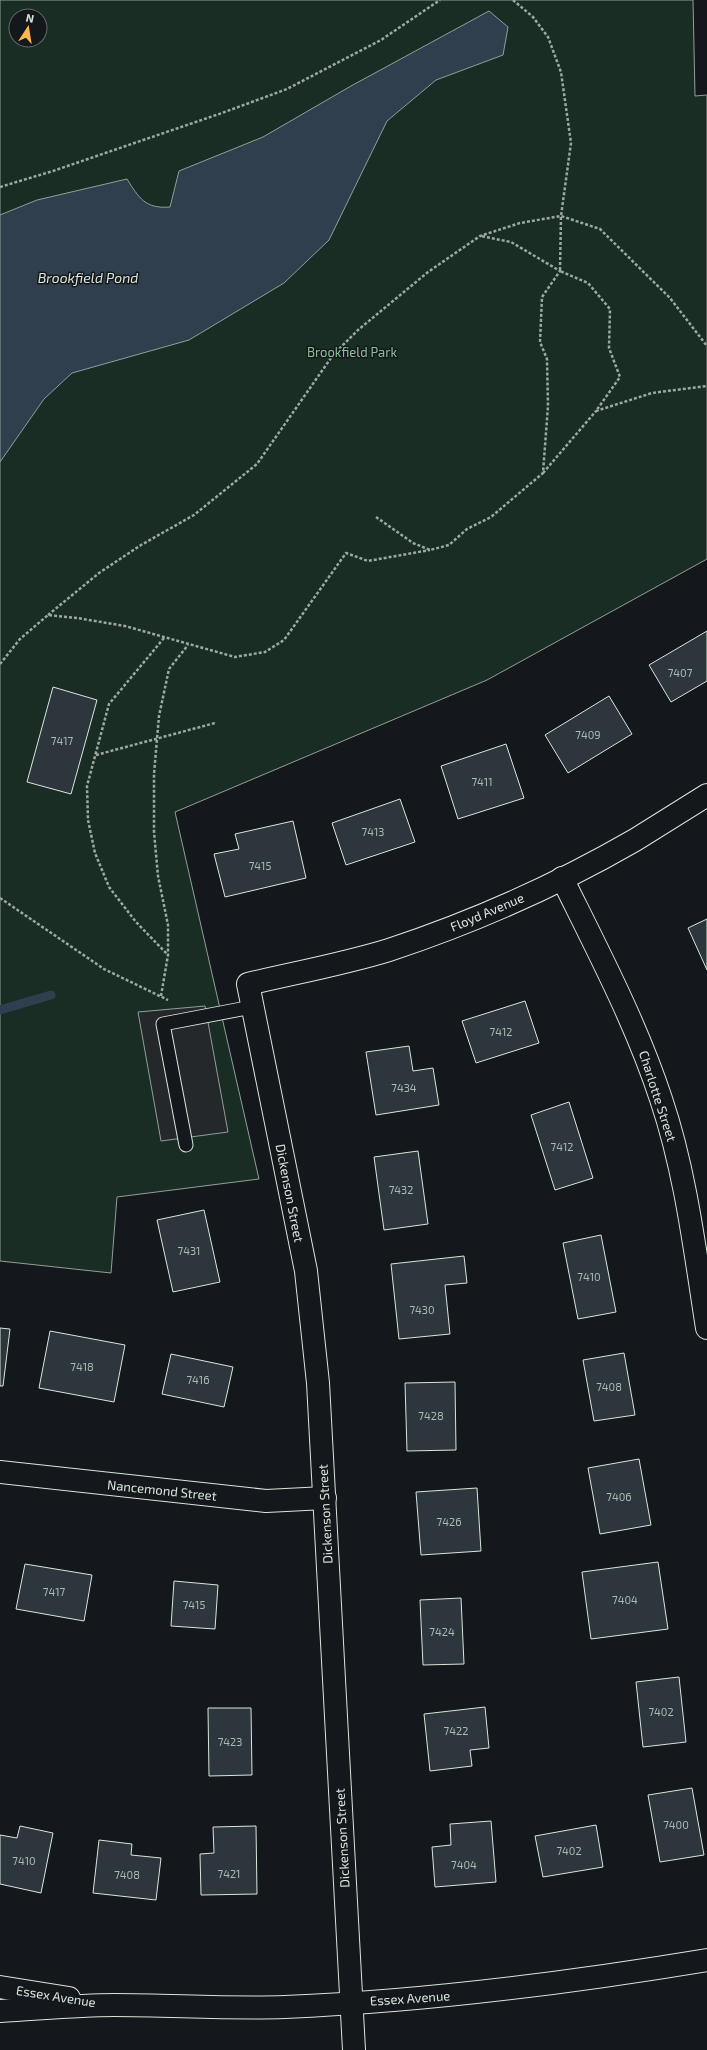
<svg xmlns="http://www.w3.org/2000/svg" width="707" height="2050" font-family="'Exo 2',sans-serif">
  <rect width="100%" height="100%" fill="#14181c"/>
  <path fill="#1a2d24" stroke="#939e99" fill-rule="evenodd" d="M0 0H693L695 96 707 95V559L487 680 175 812 259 1179 117 1197 111 1273 0 1261ZM16 16H40V40H16Z"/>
  <path fill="#24282b" stroke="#939e99" d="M205 1006 228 1132 161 1141 138 1012Z"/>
  <path fill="#2f3f4d" stroke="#939e99" d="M489 11 508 27 503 55 436 80 387 121 329 240 284 283 189 340 72 373 44 399 0 462V215L37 200 127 179C139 198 145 209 170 207L179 171 263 137 351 86Z"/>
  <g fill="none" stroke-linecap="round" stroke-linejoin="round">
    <path stroke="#2f3f4d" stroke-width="9" d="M0 1010 51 995"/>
  </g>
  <g fill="#2c363c" stroke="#d8e6dc">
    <path d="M707 631V681L671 702 649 665Z"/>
    <path d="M53 687 97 700 71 794 27 782Z"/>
    <path d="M609 696 632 734 568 773 545 735Z"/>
    <path d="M506 744 524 798 458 819 441 766Z"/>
    <path d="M400 799 415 842 346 865 332 823Z"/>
    <path d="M293 821 306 878 225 897 214 854 239 849 235 834Z"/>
    <path d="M707 919V970L688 928Z"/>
    <path d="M525 1001 539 1043 476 1063 462 1021Z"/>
    <path d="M409 1046 413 1071 433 1068 439 1105 376 1115 366 1052Z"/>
    <path d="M569 1102 593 1178 555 1190 531 1115Z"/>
    <path d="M418 1151 428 1224 384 1230 374 1157Z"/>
    <path d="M204 1210 220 1282 173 1292 157 1220Z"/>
    <path d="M601 1235 616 1312 578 1319 563 1243Z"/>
    <path d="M464 1256 467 1283 445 1285 450 1334 399 1339 391 1264Z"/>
    <path d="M0 1328 10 1329 3 1386H0Z"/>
    <path d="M50 1331 125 1345 114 1402 39 1388Z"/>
    <path d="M624 1353 635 1415 594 1421 583 1360Z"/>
    <path d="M171 1354 233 1367 224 1407 162 1394Z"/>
    <path d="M455 1382 456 1450 407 1451 405 1383Z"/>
    <path d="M639 1459 651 1525 600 1534 588 1468Z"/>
    <path d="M477 1488 481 1551 421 1555 416 1492Z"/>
    <path d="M658 1562 668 1629 591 1639 582 1572Z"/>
    <path d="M25 1564 92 1575 84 1621 16 1609Z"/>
    <path d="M174 1581 218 1585 215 1629 171 1626Z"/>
    <path d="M461 1598 464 1664 423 1665 420 1600Z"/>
    <path d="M679 1677 686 1742 643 1747 636 1682Z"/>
    <path d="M485 1707 489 1748 470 1750 472 1766 430 1771 424 1714Z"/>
    <path d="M208 1708H251L252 1775 209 1776Z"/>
    <path d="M692 1788 704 1855 660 1862 648 1795Z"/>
    <path d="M491 1821 496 1882 435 1887 432 1847 451 1845 450 1824Z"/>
    <path d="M596 1825 603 1867 543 1877 535 1836Z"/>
    <path d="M20 1826 53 1833 41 1893 0 1884V1835L17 1838Z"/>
    <path d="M256 1826 257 1894 201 1895 200 1854 214 1853 213 1827Z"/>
    <path d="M99 1840 132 1844 131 1855 161 1858 156 1900 93 1893Z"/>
  </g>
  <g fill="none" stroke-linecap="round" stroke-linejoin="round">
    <defs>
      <path id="service" d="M186 1145 163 1024 252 1007"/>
      <g id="minor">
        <path d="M562 878C598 951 636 1023 661 1099 686 1173 695 1252 707 1328"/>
        <path d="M0 1472 266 1501 325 1498"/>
        <path d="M0 1987 69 1998"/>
        <path d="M0 2011C38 2009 76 2005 114 2005 171 2005 228 2009 285 2007 427 2001 568 1983 707 1960"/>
        <path d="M354 2050 318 1383 306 1271 248 984C294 973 344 964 389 950 474 922 557 885 635 840 659 825 683 810 707 795"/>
      </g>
    </defs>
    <use href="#service" stroke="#d8e6dc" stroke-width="15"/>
    <use href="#minor" stroke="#d8e6dc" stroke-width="24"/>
    <g stroke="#9da8a2" stroke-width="2.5" stroke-dasharray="3 2" stroke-linecap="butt">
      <path d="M513 0 533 17 548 37 561 72 571 143 561 216 560 271 588 283 610 309 609 348 620 377 596 411 652 393 707 386"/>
      <path d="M0 187 53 171 222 113 287 89 381 40 440 0"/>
      <path d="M543 473 596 411"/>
      <path d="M376 517 413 543 430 550 449 545 467 529 491 517 543 473 548 406 547 359 540 342 542 297 560 271 511 242 481 236"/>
      <path d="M48 615 99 573 141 545 194 515 257 464 333 355 358 330 428 272 480 236 520 223 561 216 600 229 670 298 707 346"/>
      <path d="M164 638 109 704 87 786 88 820 95 853 109 887 136 922 168 955"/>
      <path d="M0 664 20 639 48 615 77 618 125 626 235 657 265 652 284 640 346 553 368 561 430 550"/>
      <path d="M96 755 215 723"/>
      <path d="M0 898 104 969 168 1000"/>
      <path d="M161 996 168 955V925L158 876 154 832V774L157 739 159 716 169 669 188 645"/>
    </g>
    <use href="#service" stroke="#14181c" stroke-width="13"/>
    <use href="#minor" stroke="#14181c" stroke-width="22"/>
  </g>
  <g text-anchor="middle" stroke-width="3" stroke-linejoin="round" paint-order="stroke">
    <g font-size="11" fill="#adbab4">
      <text x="680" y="677">7407</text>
      <text x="588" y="739">7409</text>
      <text x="62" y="745">7417</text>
      <text x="482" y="786">7411</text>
      <text x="373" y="836">7413</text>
      <text x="260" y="870">7415</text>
      <text x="501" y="1036">7412</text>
      <text x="404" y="1092">7434</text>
      <text x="562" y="1151">7412</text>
      <text x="401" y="1194">7432</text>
      <text x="189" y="1255">7431</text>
      <text x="589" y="1281">7410</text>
      <text x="422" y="1314">7430</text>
      <text x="82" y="1371">7418</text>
      <text x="198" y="1384">7416</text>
      <text x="609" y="1391">7408</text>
      <text x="431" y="1420">7428</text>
      <text x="619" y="1501">7406</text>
      <text x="449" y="1526">7426</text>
      <text x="54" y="1596">7417</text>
      <text x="625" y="1604">7404</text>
      <text x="194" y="1609">7415</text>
      <text x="442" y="1636">7424</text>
      <text x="661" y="1716">7402</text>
      <text x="456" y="1735">7422</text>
      <text x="230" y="1746">7423</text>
      <text x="676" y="1829">7400</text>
      <text x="569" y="1855">7402</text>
      <text x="24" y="1865">7410</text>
      <text x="464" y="1869">7404</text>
      <text x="229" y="1878">7421</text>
      <text x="127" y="1879">7408</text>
    </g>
    <g font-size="13" fill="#8ac095" stroke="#14181c">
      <text x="352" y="357">Brookfield Park</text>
    </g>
    <g font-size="13" fill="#d8e6dc" stroke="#14181c">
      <text transform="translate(487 912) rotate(-23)" y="5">Floyd Avenue</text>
      <text transform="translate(658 1096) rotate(72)" y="5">Charlotte Street</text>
      <text transform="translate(290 1193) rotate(79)" y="5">Dickenson Street</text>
      <text transform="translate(162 1490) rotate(6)" y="5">Nancemond Street</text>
      <text transform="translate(325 1514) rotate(-93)" y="5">Dickenson Street</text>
      <text transform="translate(342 1838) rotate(-93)" y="5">Dickenson Street</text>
      <text transform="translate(56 1996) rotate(9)" y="5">Essex Avenue</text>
      <text transform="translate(410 1998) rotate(-4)" y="5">Essex Avenue</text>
    </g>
    <g font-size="14" font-style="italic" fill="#d8e6dc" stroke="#14181c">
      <text x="88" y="283">Brookfield Pond</text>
    </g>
  </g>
  <g transform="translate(28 28) rotate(12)"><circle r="19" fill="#14181c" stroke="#626a69"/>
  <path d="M0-3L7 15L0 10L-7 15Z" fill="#ffb74d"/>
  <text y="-6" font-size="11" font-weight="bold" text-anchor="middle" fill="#d8e6dc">N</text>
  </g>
</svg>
